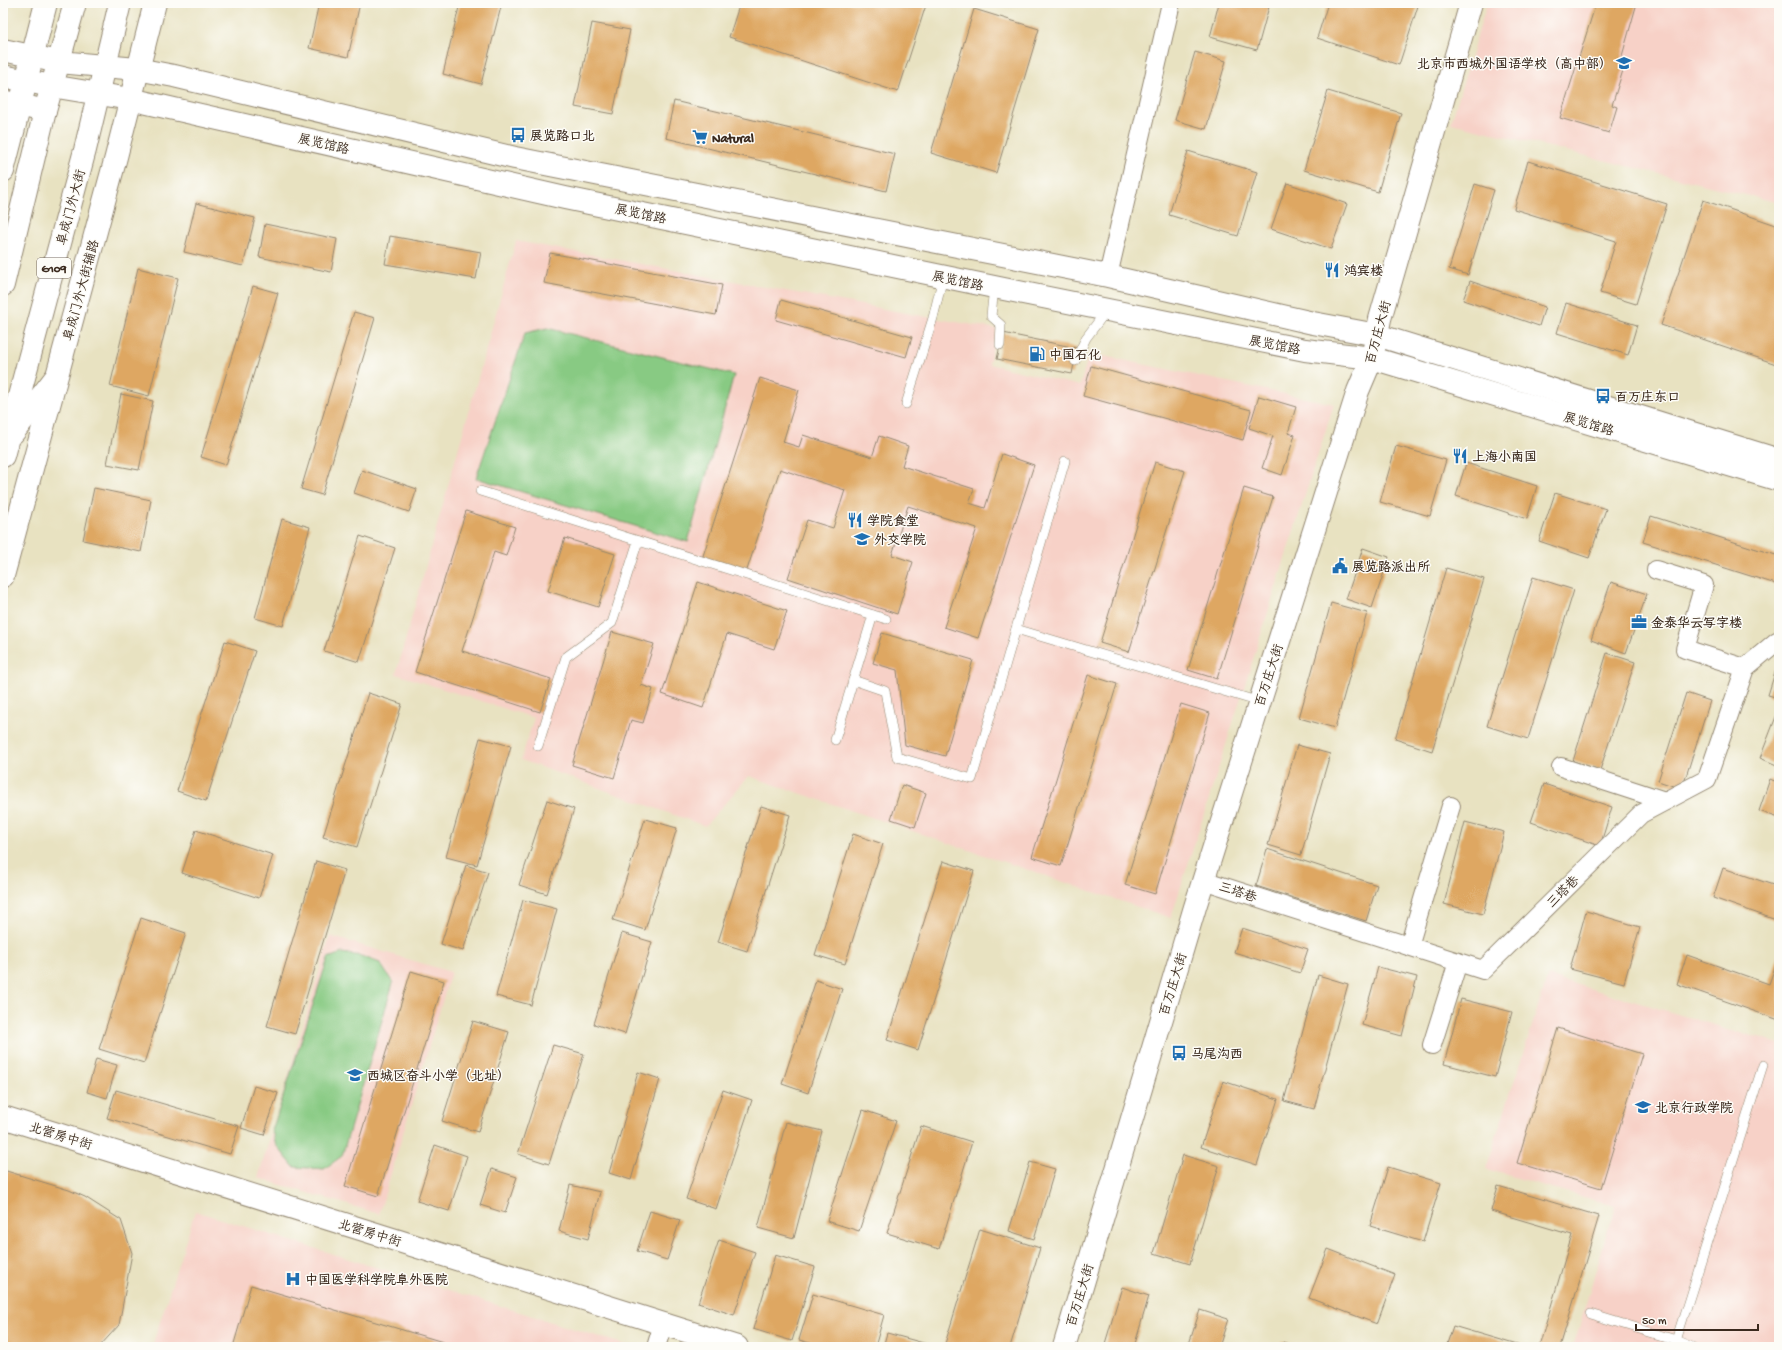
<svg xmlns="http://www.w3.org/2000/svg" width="1782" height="1350" font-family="'Gochi Hand','LXGW WenKai TC',sans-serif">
  <rect width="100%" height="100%" fill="#fdfcf7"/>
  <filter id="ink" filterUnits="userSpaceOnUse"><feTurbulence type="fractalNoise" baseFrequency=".025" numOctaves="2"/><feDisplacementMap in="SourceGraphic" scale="8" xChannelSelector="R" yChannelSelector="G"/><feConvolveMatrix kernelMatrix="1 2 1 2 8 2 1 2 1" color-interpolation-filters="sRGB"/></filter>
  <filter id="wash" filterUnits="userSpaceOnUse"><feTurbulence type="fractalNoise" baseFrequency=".012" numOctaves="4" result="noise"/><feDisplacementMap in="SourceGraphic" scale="16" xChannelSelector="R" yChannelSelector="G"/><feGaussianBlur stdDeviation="0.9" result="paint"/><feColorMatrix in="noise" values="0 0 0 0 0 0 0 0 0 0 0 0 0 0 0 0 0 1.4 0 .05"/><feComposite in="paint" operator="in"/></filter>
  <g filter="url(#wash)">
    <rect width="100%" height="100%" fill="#e8e2c1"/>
    <g fill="#f7d1c7">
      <path d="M1487 3H1779V203L1451 123Z"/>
      <path d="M516 241 933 318 997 329 989 364 1080 386 1089 353 1334 404 1171 918 749 776 705 826 521 760 534 718 396 674Z"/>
      <path d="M330 936 451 972 379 1214 258 1178Z"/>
      <path d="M1548 976 1779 1044V1347H1573L1615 1206 1486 1169Z"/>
      <path d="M195 1211 632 1347H152Z"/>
    </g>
    <g fill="#88ca83" stroke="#627a50">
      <path d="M547 328 734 375 688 542 476 478 525 333Z"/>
      <path d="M342 953 361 956 380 963 393 983 342 1156 324 1169 294 1167 276 1145 272 1131 328 958Z"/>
    </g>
    <g id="blocks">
      <g fill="#dea762">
        <path d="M319 3H360L348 57 309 48Z"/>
        <path d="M460 3H502L481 84 443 74Z"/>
        <path d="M740 3H918L926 5 898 92 729 37Z"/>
        <path d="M1219 3H1270L1257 50 1210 37Z"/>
        <path d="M1328 3H1407L1418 6 1399 65 1317 38Z"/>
        <path d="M1596 3H1637L1620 63 1625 64 1612 105 1617 107 1609 133 1560 118Z"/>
        <path d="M974 9 1039 29 996 173 931 153Z"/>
        <path d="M592 23 630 30 613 114 575 107Z"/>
        <path d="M1195 52 1226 61 1206 129 1175 120Z"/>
        <path d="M1328 91 1401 113 1378 192 1304 170Z"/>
        <path d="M674 101 895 154 886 191 666 138Z"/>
        <path d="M1188 151 1257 172 1238 236 1169 215Z"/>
        <path d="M1528 161 1667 204 1636 304 1600 293 1616 241 1514 209Z"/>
        <path d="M1287 183 1347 204 1331 249 1271 229Z"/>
        <path d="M1475 184 1494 190 1468 275 1449 269Z"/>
        <path d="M1703 200 1779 226V365L1661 325Z"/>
        <path d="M196 203 255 218 243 266 184 252Z"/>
        <path d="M265 224 337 239 331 272 259 257Z"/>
        <path d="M390 236 481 252 476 279 385 264Z"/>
        <path d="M550 253 722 285 716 315 544 283Z"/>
        <path d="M138 268 178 278 149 396 110 386Z"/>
        <path d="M1470 281 1545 307 1539 326 1463 300Z"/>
        <path d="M253 286 278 293 226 465 201 457Z"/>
        <path d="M781 300 912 337 906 357 776 320Z"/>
        <path d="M1566 303 1637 325 1628 355 1557 333Z"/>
        <path d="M354 312 375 318 322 495 301 489Z"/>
        <path d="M1003 333 1077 348 1072 374 997 359Z"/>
        <path d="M1091 366 1251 410 1243 440 1083 396Z"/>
        <path d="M760 378 799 390 783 442 799 447 803 435 872 457 879 436 908 446 902 466 974 489 969 503 985 508 1002 454 1034 465 978 638 944 627 977 528 908 506 892 555 913 562 897 614 788 578 807 520 833 528 845 490 780 469 746 573 702 559Z"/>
        <path d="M121 394 153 401 139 470 107 464Z"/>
        <path d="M1259 396 1296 407 1288 433 1295 435 1282 475 1262 468 1273 436 1249 428Z"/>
        <path d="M1396 446 1446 460 1430 516 1380 502Z"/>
        <path d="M1155 462 1185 471 1129 652 1100 643Z"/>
        <path d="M1466 463 1537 486 1527 519 1456 496Z"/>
        <path d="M362 470 417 489 409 512 354 493Z"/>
        <path d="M94 488 151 500 141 552 83 540Z"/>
        <path d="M1244 488 1273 497 1217 679 1188 670Z"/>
        <path d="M1555 493 1606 509 1589 558 1539 541Z"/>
        <path d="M466 511 515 527 506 556 494 552 462 651 551 679 540 712 415 672Z"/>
        <path d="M1651 516 1779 556V585L1643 542Z"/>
        <path d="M282 519 310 527 283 626 255 618Z"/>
        <path d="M360 536 395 548 359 662 324 651Z"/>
        <path d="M565 538 615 554 598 607 548 591Z"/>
        <path d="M1363 548 1389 557 1372 608 1346 599Z"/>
        <path d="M1446 568 1484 579 1432 751 1395 739Z"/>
        <path d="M1533 577 1574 590 1528 739 1487 726Z"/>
        <path d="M698 582 787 611 774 649 727 634 703 708 662 694Z"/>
        <path d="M1611 582 1647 594 1626 653 1591 640Z"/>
        <path d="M1331 603 1367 613 1335 728 1299 718Z"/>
        <path d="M612 632 654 644 641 685 653 689 643 723 631 720 614 778 572 765Z"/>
        <path d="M882 633 973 660 945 756 905 745 897 670 873 663Z"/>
        <path d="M225 641 255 651 206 801 177 791Z"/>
        <path d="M1607 653 1635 662 1600 770 1573 761Z"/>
        <path d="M1779 660V698L1768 695Z"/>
        <path d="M1088 675 1117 684 1061 866 1032 857Z"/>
        <path d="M368 693 402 704 357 847 323 837Z"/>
        <path d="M1686 693 1710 701 1682 789 1658 781Z"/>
        <path d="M1181 704 1210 713 1155 894 1125 885Z"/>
        <path d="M1779 709V766L1760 758Z"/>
        <path d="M480 738 511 746 477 865 446 857Z"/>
        <path d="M1297 745 1330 754 1301 855 1268 845Z"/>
        <path d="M1770 779 1779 783V818L1759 811Z"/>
        <path d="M1544 784 1612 807 1600 846 1531 822Z"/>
        <path d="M902 785 926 793 915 827 891 819Z"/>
        <path d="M547 800 574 809 547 894 519 885Z"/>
        <path d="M761 806 790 815 747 951 718 942Z"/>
        <path d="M645 819 677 828 645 930 613 920Z"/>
        <path d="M1465 822 1504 832 1483 914 1444 904Z"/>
        <path d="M196 830 273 855 259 898 182 873Z"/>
        <path d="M853 834 883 844 845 964 815 955Z"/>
        <path d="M1267 849 1377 885 1366 921 1256 886Z"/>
        <path d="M316 861 345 870 295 1034 267 1026Z"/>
        <path d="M943 861 974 871 918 1050 887 1040Z"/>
        <path d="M466 865 488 872 463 951 441 944Z"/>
        <path d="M1723 868 1779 887V921L1713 898Z"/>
        <path d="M523 900 557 909 531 1005 496 996Z"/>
        <path d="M1586 911 1640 927 1624 983 1570 969Z"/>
        <path d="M141 918 186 933 144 1063 99 1049Z"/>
        <path d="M1242 928 1308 949 1300 973 1234 952Z"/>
        <path d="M622 933 652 942 625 1034 594 1024Z"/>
        <path d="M1687 955 1769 984 1779 956V1020L1677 984Z"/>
        <path d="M1378 967 1417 977 1402 1036 1362 1025Z"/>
        <path d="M411 971 444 981 378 1196 345 1186Z"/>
        <path d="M1318 975 1348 984 1314 1109 1284 1101Z"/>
        <path d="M816 980 842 989 808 1093 782 1084Z"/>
        <path d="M1461 999 1512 1012 1495 1077 1444 1064Z"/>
        <path d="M473 1021 509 1032 478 1132 442 1121Z"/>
        <path d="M1558 1028 1642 1054 1601 1188 1517 1163Z"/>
        <path d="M553 1045 584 1054 549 1164 518 1154Z"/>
        <path d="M96 1059 117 1065 107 1098 87 1092Z"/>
        <path d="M638 1072 660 1079 631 1180 609 1173Z"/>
        <path d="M1223 1081 1278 1099 1257 1165 1201 1147Z"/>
        <path d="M254 1086 278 1093 264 1135 241 1128Z"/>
        <path d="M116 1090 239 1126 230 1154 107 1118Z"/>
        <path d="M723 1090 752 1100 716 1209 686 1199Z"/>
        <path d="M863 1110 896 1121 859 1231 827 1221Z"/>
        <path d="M786 1122 822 1131 794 1238 758 1228Z"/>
        <path d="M921 1126 972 1142 939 1249 887 1233Z"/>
        <path d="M435 1145 467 1156 449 1211 417 1201Z"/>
        <path d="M1183 1155 1219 1166 1190 1264 1154 1253Z"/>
        <path d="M1030 1162 1055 1169 1034 1239 1009 1231Z"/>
        <path d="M1388 1167 1441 1183 1423 1242 1370 1226Z"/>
        <path d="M492 1169 517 1177 505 1213 480 1205Z"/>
        <path d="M3 1170 69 1190 85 1197 121 1220 132 1253 119 1325 99 1347H3Z"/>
        <path d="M570 1185 600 1192 588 1239 559 1231Z"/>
        <path d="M1498 1186 1599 1216 1560 1347H1539L1572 1235 1491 1211Z"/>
        <path d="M650 1211 680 1220 667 1260 637 1251Z"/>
        <path d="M980 1229 1040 1248 1010 1347H944Z"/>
        <path d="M719 1240 755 1252 734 1315 698 1303Z"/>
        <path d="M1328 1249 1395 1275 1377 1324 1309 1298Z"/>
        <path d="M775 1255 815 1267 792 1341 753 1329Z"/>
        <path d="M251 1285 460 1347H233Z"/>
        <path d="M1122 1287 1149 1296 1134 1347H1104Z"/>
        <path d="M813 1294 884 1315 875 1347H824L799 1340Z"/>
        <path d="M1200 1310 1228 1319 1219 1347H1188Z"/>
        <path d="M1453 1326 1524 1347H1446Z"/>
        <path d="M887 1333 938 1347H883Z"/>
        <path d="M1283 1342 1298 1347H1281Z"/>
      </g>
    </g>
  </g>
  <g filter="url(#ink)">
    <use href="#blocks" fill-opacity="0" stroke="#928670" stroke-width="1"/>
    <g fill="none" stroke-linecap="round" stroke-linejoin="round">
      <defs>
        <g id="service">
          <path d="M994 287 991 316 1001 325 1000 345"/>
          <path d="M1075 361 1086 338 1107 310"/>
          <path d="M906 404 933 318 943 277"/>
          <path d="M480 491 886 619"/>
          <path d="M1016 629 1260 702"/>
          <path d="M853 680 885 691 897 757 972 779 1065 461"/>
          <path d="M835 740 873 615"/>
          <path d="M538 746 566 657 612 623 638 541"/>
          <path d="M1590 1314 1676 1340 1693 1347"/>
          <path d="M1674 1347 1763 1065"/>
        </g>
        <g id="minor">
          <path d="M1108 276 1171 3"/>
          <path d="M1656 570 1704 585 1685 649 1745 668"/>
          <path d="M1561 767 1665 801"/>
          <path d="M1203 880 1483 970 1641 814 1707 779 1745 668 1777 641"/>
          <path d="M1409 946 1451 806"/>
          <path d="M1432 1045 1458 962"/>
          <path d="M656 1347 663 1324"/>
        </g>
        <g id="tertiary">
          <path d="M3 171 46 3"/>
          <path d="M3 576 116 157 155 3"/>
          <path d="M3 1117 737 1347"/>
        </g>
        <g id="secondary">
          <path d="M3 101 45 111"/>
          <path d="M1377 335 1779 460"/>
          <path d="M1372 358 1779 480"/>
          <path d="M1064 1347 1195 907 1358 391 1372 358 1380 319 1471 3"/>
        </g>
        <g id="primary">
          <path d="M3 50 59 62 137 69 174 76 515 158 1108 276 1313 323 1377 335"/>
          <path d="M3 76 51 86 130 99 565 198 994 287 1305 350 1372 358"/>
        </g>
        <g id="trunk">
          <path d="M3 285 45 111 75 3"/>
          <path d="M13 433 56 377"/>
          <path d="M3 456 85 150 120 3"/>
        </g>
      </defs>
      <use href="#service" stroke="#928670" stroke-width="10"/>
      <use href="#minor" stroke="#928670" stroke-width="20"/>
      <use href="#tertiary" stroke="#928670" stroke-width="24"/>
      <use href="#secondary" stroke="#928670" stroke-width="24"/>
      <use href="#primary" stroke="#928670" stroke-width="24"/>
      <use href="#trunk" stroke="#928670" stroke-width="24"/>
      <use href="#service" stroke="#fff" stroke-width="9"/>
      <use href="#minor" stroke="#fff" stroke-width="18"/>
      <use href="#tertiary" stroke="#fff" stroke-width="22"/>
      <use href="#secondary" stroke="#fff" stroke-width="22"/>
      <use href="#primary" stroke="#fff" stroke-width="22"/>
      <use href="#trunk" stroke="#fff" stroke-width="22"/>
    </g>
  </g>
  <defs>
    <symbol id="school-bare" viewBox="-9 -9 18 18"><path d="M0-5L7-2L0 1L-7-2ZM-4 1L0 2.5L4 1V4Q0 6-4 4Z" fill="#1f6fb2" stroke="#fdfcf7" stroke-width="2.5" paint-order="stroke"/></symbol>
    <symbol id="bus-bare" viewBox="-9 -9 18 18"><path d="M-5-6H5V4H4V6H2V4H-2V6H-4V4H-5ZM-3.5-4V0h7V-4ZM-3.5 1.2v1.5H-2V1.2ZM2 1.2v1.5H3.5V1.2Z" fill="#1f6fb2" stroke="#fdfcf7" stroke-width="2.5" paint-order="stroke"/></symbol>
    <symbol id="supermarket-bare" viewBox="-9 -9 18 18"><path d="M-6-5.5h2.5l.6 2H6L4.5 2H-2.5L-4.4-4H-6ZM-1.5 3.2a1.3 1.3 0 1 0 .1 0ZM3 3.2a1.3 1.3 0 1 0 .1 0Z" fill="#1f6fb2" stroke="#fdfcf7" stroke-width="2.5" paint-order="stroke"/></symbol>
    <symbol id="restaurant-bare" viewBox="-9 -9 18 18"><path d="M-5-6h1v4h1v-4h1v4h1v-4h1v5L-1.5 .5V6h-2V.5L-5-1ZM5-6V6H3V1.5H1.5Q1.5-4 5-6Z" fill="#1f6fb2" stroke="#fdfcf7" stroke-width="2.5" paint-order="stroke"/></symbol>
    <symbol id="fuel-bare" viewBox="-9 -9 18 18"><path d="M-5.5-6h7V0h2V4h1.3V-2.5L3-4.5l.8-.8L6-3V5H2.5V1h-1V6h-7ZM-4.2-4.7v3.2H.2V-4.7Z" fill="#1f6fb2" stroke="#fdfcf7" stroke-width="2.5" paint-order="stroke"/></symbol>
    <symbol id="university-bare" viewBox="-9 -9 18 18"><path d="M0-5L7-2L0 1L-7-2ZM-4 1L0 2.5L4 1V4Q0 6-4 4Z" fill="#1f6fb2" stroke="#fdfcf7" stroke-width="2.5" paint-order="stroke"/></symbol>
    <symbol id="civic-bare" viewBox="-9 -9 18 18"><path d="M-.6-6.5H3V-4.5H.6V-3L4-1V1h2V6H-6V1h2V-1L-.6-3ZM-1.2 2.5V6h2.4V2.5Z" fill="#1f6fb2" stroke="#fdfcf7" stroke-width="2.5" paint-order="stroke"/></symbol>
    <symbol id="office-bare" viewBox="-9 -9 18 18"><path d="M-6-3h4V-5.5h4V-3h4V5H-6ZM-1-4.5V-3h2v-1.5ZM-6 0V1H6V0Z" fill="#1f6fb2" stroke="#fdfcf7" stroke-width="2.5" paint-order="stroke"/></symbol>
    <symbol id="hospital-bare" viewBox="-9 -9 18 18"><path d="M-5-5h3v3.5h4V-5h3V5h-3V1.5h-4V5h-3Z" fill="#1f6fb2" stroke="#fdfcf7" stroke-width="2.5" paint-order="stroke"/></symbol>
  </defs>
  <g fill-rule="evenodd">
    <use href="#school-bare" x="1613" y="52" width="22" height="22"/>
    <use href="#bus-bare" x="507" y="124" width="22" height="22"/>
    <use href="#supermarket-bare" x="689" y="126" width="22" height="22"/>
    <use href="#restaurant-bare" x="1321" y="259" width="22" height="22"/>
    <use href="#fuel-bare" x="1026" y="343" width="22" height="22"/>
    <use href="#bus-bare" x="1592" y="385" width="22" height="22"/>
    <use href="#restaurant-bare" x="1449" y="445" width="22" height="22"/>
    <use href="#restaurant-bare" x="844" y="509" width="22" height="22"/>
    <use href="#university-bare" x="851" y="528" width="22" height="22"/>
    <use href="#civic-bare" x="1329" y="555" width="22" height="22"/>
    <use href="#office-bare" x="1628" y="611" width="22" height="22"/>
    <use href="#bus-bare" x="1168" y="1042" width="22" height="22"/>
    <use href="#school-bare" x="344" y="1064" width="22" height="22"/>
    <use href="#university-bare" x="1632" y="1096" width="22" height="22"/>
    <use href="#hospital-bare" x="282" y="1268" width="22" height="22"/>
  </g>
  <g text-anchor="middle" stroke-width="3" stroke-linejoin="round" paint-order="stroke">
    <rect fill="#fdfcf7" stroke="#75695f" stroke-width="1" x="37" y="258" width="34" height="20" rx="3"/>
    <g font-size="12" font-weight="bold" fill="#3b2a1e">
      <text x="54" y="272">G109</text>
    </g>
    <g font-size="13" font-weight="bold" fill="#3b2a1e" stroke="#fdfcf7" text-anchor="start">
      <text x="1612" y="68" text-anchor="end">北京市西城外国语学校（高中部）</text>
      <text x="530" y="140">展览路口北</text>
      <text x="712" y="142">Natural</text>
      <text x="1344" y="275">鸿宾楼</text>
      <text x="1049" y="359">中国石化</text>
      <text x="1615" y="401">百万庄东口</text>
      <text x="1472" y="461">上海小南国</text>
      <text x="867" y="525">学院食堂</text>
      <text x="874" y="544">外交学院</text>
      <text x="1352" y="571">展览路派出所</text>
      <text x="1651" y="627">金泰华云写字楼</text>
      <text x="1191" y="1058">马尾沟西</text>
      <text x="367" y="1080">西城区奋斗小学（北址）</text>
      <text x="1655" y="1112">北京行政学院</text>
      <text x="305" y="1284">中国医学科学院阜外医院</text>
    </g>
    <g font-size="13" fill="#3b2a1e" stroke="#fdfcf7">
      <text transform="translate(324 143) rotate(13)" y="5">展览馆路</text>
      <text transform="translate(70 207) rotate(-75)" y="5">阜成门外大街</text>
      <text transform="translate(641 213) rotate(12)" y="5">展览馆路</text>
      <text transform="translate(958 280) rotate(12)" y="5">展览馆路</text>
      <text transform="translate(80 290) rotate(-75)" y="5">阜成门外大街辅路</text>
      <text transform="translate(1377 332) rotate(-75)" y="5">百万庄大街</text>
      <text transform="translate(1275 344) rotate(11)" y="5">展览馆路</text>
      <text transform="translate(1589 423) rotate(17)" y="5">展览馆路</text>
      <text transform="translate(1268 675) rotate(-72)" y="5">百万庄大街</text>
      <text transform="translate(1238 891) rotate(18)" y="5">三塔巷</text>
      <text transform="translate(1562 891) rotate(-45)" y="5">三塔巷</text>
      <text transform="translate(1172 984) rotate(-73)" y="5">百万庄大街</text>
      <text transform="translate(61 1135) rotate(17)" y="5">北营房中街</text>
      <text transform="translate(370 1232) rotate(17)" y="5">北营房中街</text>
      <text transform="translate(1079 1295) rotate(-73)" y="5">百万庄大街</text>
    </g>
  </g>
  <rect width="1782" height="1350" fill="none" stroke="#fdfcf7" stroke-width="16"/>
  <path d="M1636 1324v6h122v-6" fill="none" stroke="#3b2a1e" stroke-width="2"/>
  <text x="1642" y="1324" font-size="12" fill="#3b2a1e" stroke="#fdfcf7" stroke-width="3" paint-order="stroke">50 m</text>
</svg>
